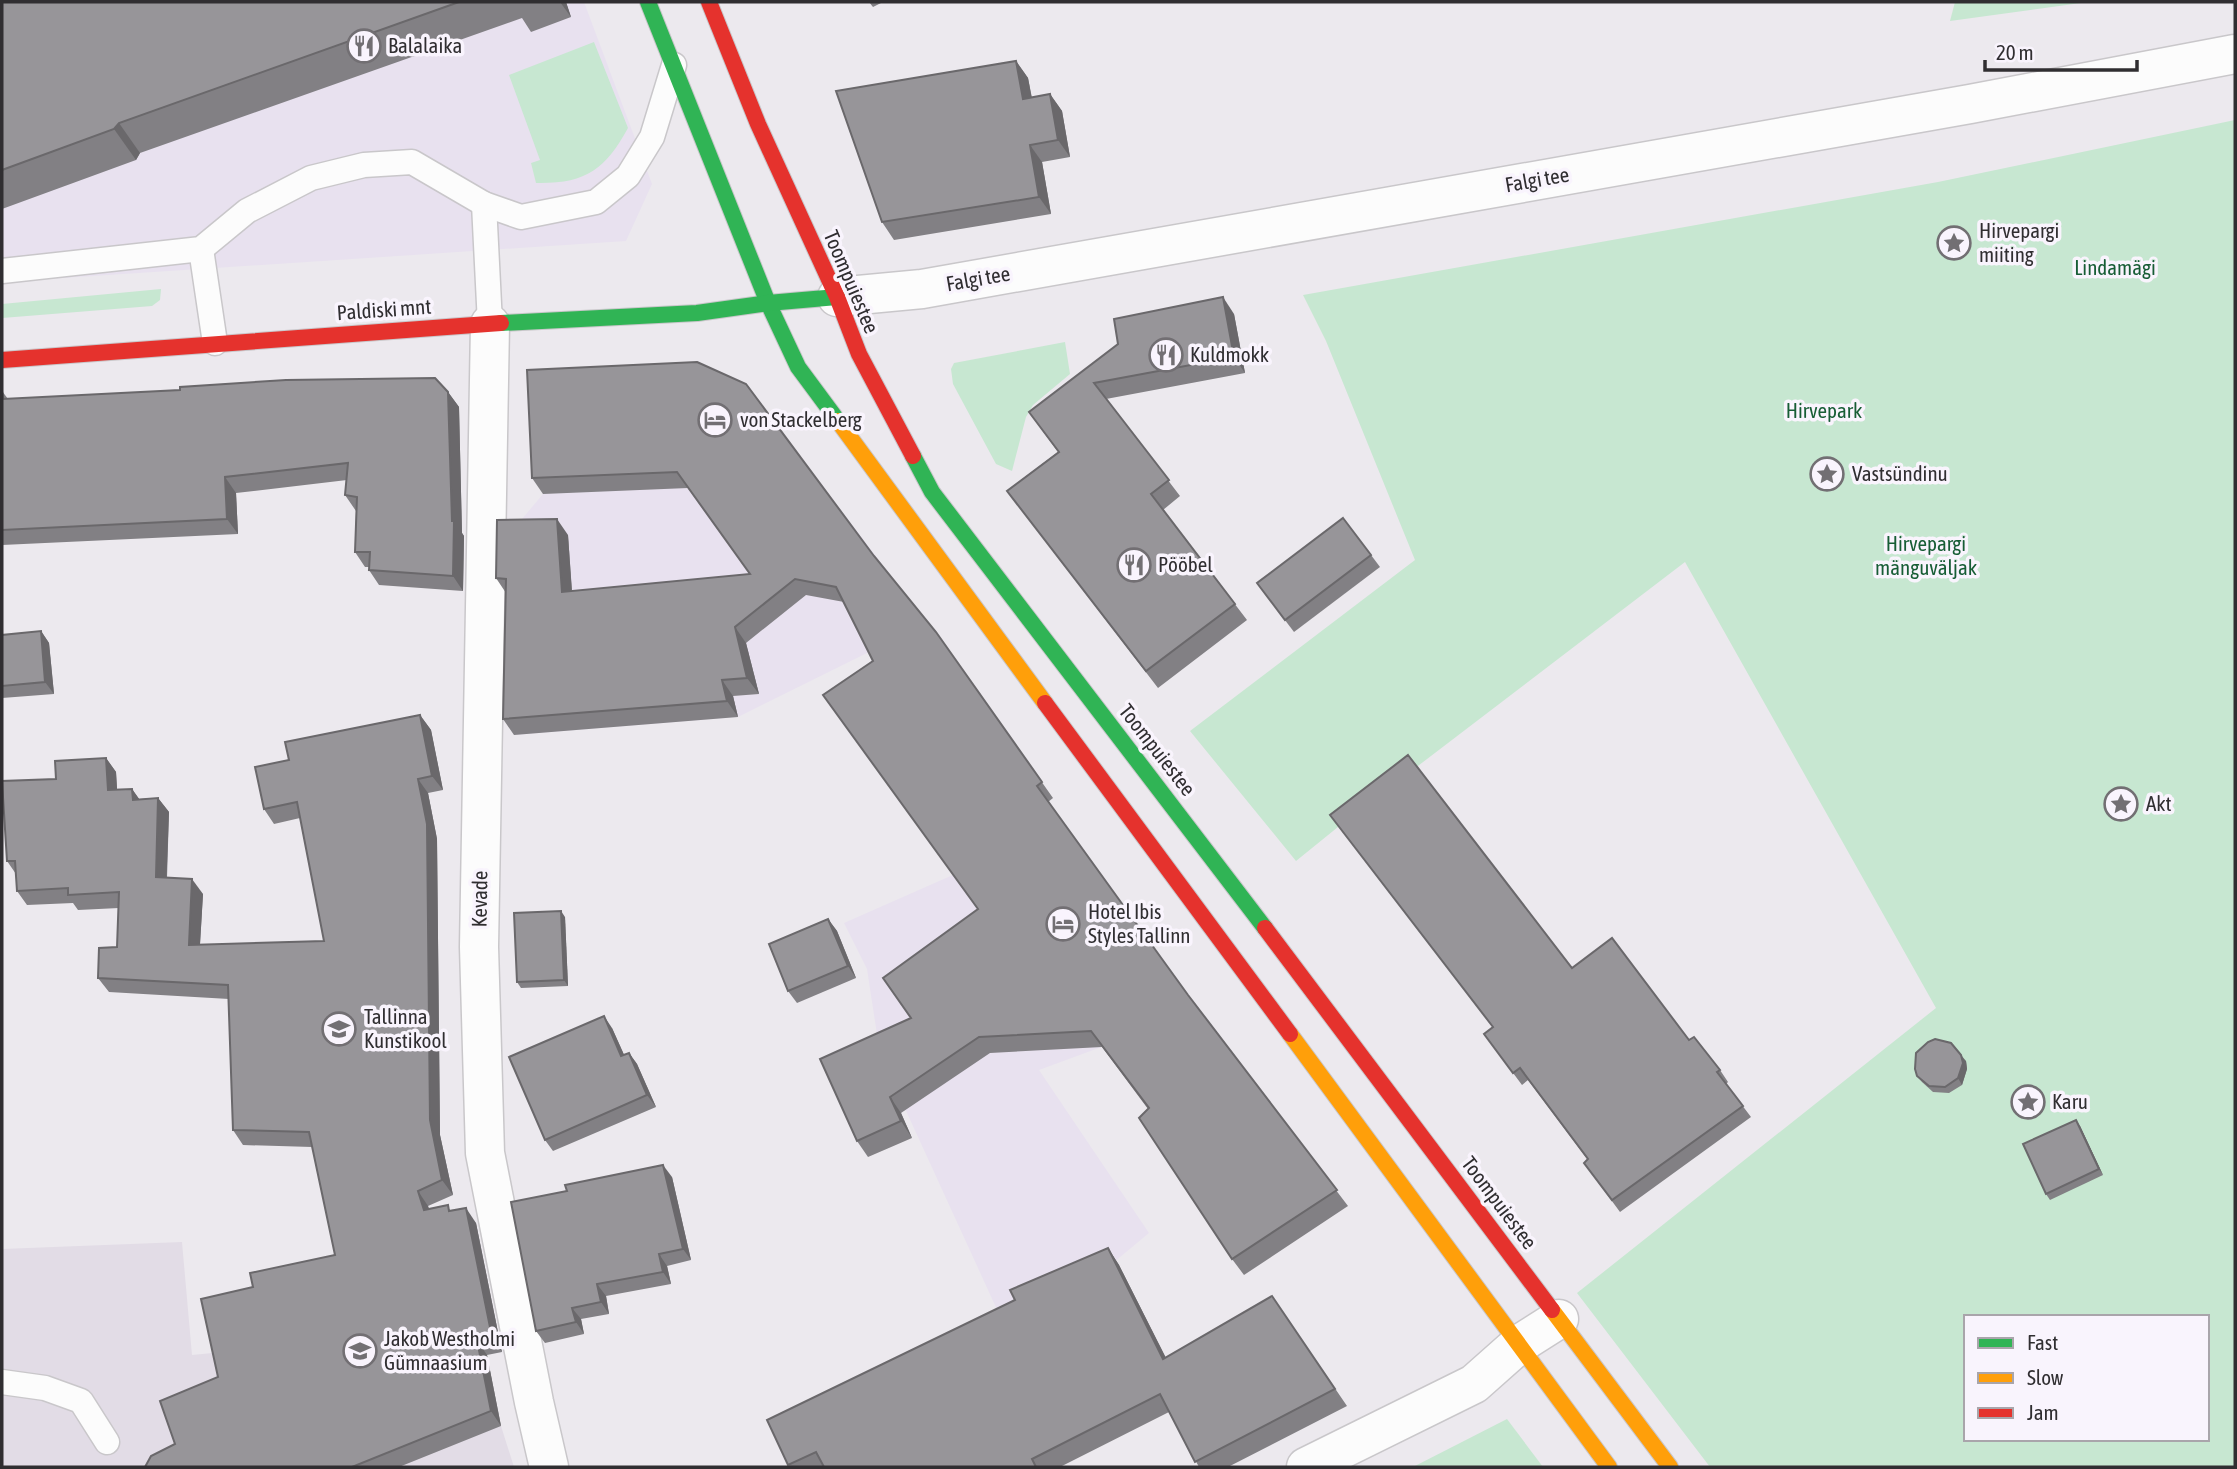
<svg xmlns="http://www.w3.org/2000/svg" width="2237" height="1469" font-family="'Asap Condensed',sans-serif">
  <rect width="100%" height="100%" fill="#ece9ee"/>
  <g fill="#e8e1ef">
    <path d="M2 2H584L652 184 626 241 2 282Z"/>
    <path d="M757 400 939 639 871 651 738 717 514 735 522 519 543 494Z"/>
    <path d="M1066 825 1199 1011 1039 1070 1149 1233 1102 1272 1005 1327 880 1054 867 969 844 923Z"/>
  </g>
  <path fill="#e2dce6" d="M182 1242 192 1355 275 1347 501 1426 514 1467H2V1249Z"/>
  <g fill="#c7e7d1" fill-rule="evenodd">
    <path d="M1955 2H2088L1950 21Z"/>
    <path d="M594 42 628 128C605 170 585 184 536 183L531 163 540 160 509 75Z"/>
    <path d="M2235 120V1467H1710L1577 1293 1936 1008 1685 562 1338 827 1296 861 1190 731 1415 560 1326 341 1303 295 1938 182ZM1966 1317H2207V1439H1966Z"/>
    <path d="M161 289 160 300 152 306 2 318V304Z"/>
    <path d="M1065 342 1070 374 1033 405 1026 417 1012 471 996 464 953 384 951 369 954 363Z"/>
    <path d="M1507 1419 1543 1467H1413Z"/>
  </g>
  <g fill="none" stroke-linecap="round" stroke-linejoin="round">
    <defs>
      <g id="lane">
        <path d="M484 204 490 324"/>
        <path d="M201 249 215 343"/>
        <path d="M2 271 201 249 247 211 311 178 364 165 412 162 484 204 521 217 596 202 628 176 652 137 674 65"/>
        <path d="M2 1382 45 1388 81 1401 107 1442"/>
      </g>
      <g id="street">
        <path d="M837 297 922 289 1970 104 2235 54"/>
        <path d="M490 324 479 947 485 1153 534 1402 549 1467"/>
        <path d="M1306 1467 1474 1384 1518 1345 1559 1319"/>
      </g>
      <g id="fast">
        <path d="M648 2 768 303 798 367 838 421"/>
        <path d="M501 323 697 313 768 303 837 297"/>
        <path d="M913 456 932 492 1265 928"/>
      </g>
      <g id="slow">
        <path d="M838 421 1045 703"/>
        <path d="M1290 1034 1609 1467"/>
        <path d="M1552 1310 1670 1467"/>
      </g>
      <g id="jam">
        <path d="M709 2 758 124 837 297 859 354 913 456"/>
        <path d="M2 360 501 323"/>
        <path d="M1045 703 1290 1034"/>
        <path d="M1265 928 1552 1310"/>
      </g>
    </defs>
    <use href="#lane" stroke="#c9c7ca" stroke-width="27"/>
    <use href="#street" stroke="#c9c7ca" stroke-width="41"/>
    <use href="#fast" stroke="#c9c7ca" stroke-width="18"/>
    <use href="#slow" stroke="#c9c7ca" stroke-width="18"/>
    <use href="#jam" stroke="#c9c7ca" stroke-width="18"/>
    <use href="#lane" stroke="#fcfcfc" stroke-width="24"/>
    <use href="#street" stroke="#fcfcfc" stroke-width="38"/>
    <use href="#fast" stroke="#30b455" stroke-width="16"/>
    <use href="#slow" stroke="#ff9f0a" stroke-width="16"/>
    <use href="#jam" stroke="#e5322d" stroke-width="16"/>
  </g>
  <g fill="#828084">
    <path d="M2 2H566L571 17 531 32 522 18 140 153 136 160 2 209Z"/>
    <path d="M869 2H883L873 7Z"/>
    <path d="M1016 61 1028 78 1032 98 1050 94 1062 111 1070 157 1042 162 1051 214 894 240 882 222Z"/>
    <path d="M1234 314 1245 373 1106 399 1180 496 1163 510 1247 620 1158 688 1007 491 1058 452 1029 412Z"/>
    <path d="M527 370 874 556 936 632 1053 798 1048 802 1188 995 1348 1206 1244 1275 1232 1259 1148 1109 1102 1047 990 1053 901 1113 912 1138 868 1157 857 1141 911 1018 978 909 873 661 844 602 806 595 746 643 759 694 733 696 738 717 514 735 503 719 506 593 496 578 568 535 572 591 750 574 688 488 543 494 532 478Z"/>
    <path d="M2 391 8 399 448 392 459 407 462 533 464 536 463 591 379 585 369 570V567H365L355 552 356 511 345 495 347 480 236 493 238 534 2 545Z"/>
    <path d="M1371 555 1380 567 1294 632 1257 583Z"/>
    <path d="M41 631 49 643 54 694 2 698V635Z"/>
    <path d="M420 715 431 730 443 790 428 793 437 839 440 1135 453 1195 428 1206 429 1209 452 1211 476 1223 502 1352 487 1355 501 1426 399 1467H145L175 1444 218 1377 253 1287 335 1255 312 1147 243 1145 233 1130 229 999 109 992 98 978 117 947 119 908 78 910 73 903 27 905 17 891 16 874 7 861 106 758 116 772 117 790 132 789 139 799 158 798 169 812 167 878 203 894 200 945 324 941 300 818 274 824 264 809 289 760Z"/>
    <path d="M1330 815 1689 1040 1720 1070 1728 1082 1726 1084 1751 1117 1620 1212 1592 1174 1588 1160 1528 1080 1522 1085 1484 1034 1493 1027Z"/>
    <path d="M565 917 568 986 521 988 517 982Z"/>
    <path d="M828 919 837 931 856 978 797 1003 788 991Z"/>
    <path d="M612 1028 624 1055 629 1053 637 1064 656 1107 553 1151 545 1140Z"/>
    <path d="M1966 1061 1967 1069 1962 1085 1949 1093 1933 1092 1922 1082 1917 1076Z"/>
    <path d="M2080 1126 2103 1175 2050 1200 2046 1194Z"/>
    <path d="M672 1177 691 1260 667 1266 671 1284 606 1296 609 1314 581 1319 584 1334 545 1343 536 1331Z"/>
    <path d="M1108 1248 1119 1265 1166 1358 1272 1296 1347 1406 1228 1467H1199L1169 1412 1060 1467H790L788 1465 1015 1300Z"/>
  </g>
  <g fill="#6a686b">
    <path d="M560 2H566L571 17Z"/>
    <path d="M1016 61 1028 78 1035 116 1023 99Z"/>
    <path d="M1050 94 1062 111 1070 157 1058 140Z"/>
    <path d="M119 123 140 153 136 160 114 129Z"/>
    <path d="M1030 145 1042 162 1051 214 1039 197Z"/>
    <path d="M1223 297 1234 314 1245 373 1234 357Z"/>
    <path d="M448 392 459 407 462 533 464 536 463 591 453 576Z"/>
    <path d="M225 477 236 493 238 534 227 519Z"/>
    <path d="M557 519 568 535 573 608 562 592Z"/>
    <path d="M735 627 746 643 759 694 747 678Z"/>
    <path d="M41 631 49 643 54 694 45 682Z"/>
    <path d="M722 680 733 696 738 717 727 701Z"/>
    <path d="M420 715 431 730 443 790 432 776Z"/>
    <path d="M106 758 116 772 118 805 108 790Z"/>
    <path d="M418 779 428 793 437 839 440 1135 453 1195 442 1180 430 1120Z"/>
    <path d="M132 789 142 803 133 800Z"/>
    <path d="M158 798 169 812 166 892 156 877Z"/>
    <path d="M192 879 203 894 199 960 189 945Z"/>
    <path d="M561 911 565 917 568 986 564 980Z"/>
    <path d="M828 919 837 931 856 978 848 966Z"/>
    <path d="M604 1016 612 1028 630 1068 621 1056Z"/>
    <path d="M629 1053 637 1064 656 1107 647 1095Z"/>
    <path d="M1961 1055 1966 1061 1967 1069 1962 1085 1958 1078Z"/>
    <path d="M890 1097 901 1113 912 1138 901 1121Z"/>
    <path d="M2076 1120 2080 1126 2103 1175 2099 1169Z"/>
    <path d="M663 1165 672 1177 691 1260 683 1249Z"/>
    <path d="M418 1191 428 1206 434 1224 424 1210Z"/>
    <path d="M466 1208 476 1223 502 1352 492 1337Z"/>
    <path d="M1108 1248 1119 1265 1175 1376 1163 1359Z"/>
    <path d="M659 1254 667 1266 671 1284 663 1272Z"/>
    <path d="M597 1284 606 1296 609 1314 601 1302Z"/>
    <path d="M572 1308 581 1319 584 1334 576 1322Z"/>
    <path d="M477 1340 487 1355 501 1426 491 1411Z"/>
  </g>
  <g fill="#979599" stroke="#6a686b" stroke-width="2">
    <path d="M2 2H459L119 123 114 129 2 170Z"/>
    <path d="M1016 61 1023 99 1050 94 1058 140 1030 145 1039 197 882 222 836 91Z"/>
    <path d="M1223 297 1234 357 1094 383 1169 480 1151 494 1235 604 1146 671 1007 491 1059 452 1029 412 1118 344 1114 319Z"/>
    <path d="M697 362 746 384 874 556 936 632 1042 782 1037 786 1188 995 1337 1190 1232 1259 1139 1118 1149 1108 1091 1031 979 1037 890 1097 901 1121 857 1141 820 1059 911 1018 883 978 978 909 823 695 873 661 836 587 795 579 735 627 747 678 722 680 727 701 503 719 506 579 496 578 497 520 557 519 562 592 750 574 677 472 532 478 527 370Z"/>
    <path d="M435 378 448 392 452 521H454L453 576 369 570 370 552H355L357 497 345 495 348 463 225 477 227 519 2 530V391L3 399 180 390V387L286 380Z"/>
    <path d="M1343 518 1371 555 1285 620 1257 583Z"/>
    <path d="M41 631 45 682 2 686V635Z"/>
    <path d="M420 715 432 776 418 779 427 824 430 1120 442 1180 418 1191 424 1210 448 1205 449 1211 466 1208 492 1337 477 1340 491 1411 352 1467H145L151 1456 175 1444 160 1401 218 1377 201 1299 253 1287 250 1273 335 1255 309 1132 233 1130 228 985 98 978 99 948 117 947 119 892 68 895V888L17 891 15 861H7L2 781 56 779 55 761 106 758 108 790 132 789 133 800 158 798 156 877 192 879 189 945 324 941 297 802 264 809 255 767 289 760 285 742Z"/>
    <path d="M1408 755 1572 968 1612 938 1689 1040 1694 1037 1720 1070 1717 1072 1743 1106 1612 1200 1584 1163 1588 1159 1520 1068 1513 1073 1484 1034 1493 1027 1330 815Z"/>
    <path d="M561 911 564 980 517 982 514 913Z"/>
    <path d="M828 919 848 966 788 991 769 944Z"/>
    <path d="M604 1016 621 1056 629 1053 647 1095 545 1140 509 1057Z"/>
    <path d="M1935 1039 1951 1043 1961 1055 1963 1063 1958 1078 1945 1087 1929 1086 1917 1076 1915 1069 1916 1053 1928 1042Z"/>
    <path d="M2076 1120 2099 1169 2046 1194 2023 1144Z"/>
    <path d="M663 1165 683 1249 659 1254 663 1272 597 1284 601 1302 572 1308 576 1322 536 1331 511 1202 567 1191 565 1185Z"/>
    <path d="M1108 1248 1163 1359 1272 1296 1335 1389 1195 1462 1160 1394 1032 1459 1036 1467H824L816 1452 788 1465 767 1420 1015 1300 1010 1290Z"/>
  </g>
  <defs>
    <symbol id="restaurant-ring" viewBox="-11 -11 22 22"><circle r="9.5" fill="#f9f4fd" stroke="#726f73" stroke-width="1.5"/><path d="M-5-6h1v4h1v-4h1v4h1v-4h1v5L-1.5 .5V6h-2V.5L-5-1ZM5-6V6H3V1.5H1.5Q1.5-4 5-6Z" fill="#726f73"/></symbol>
    <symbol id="sight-ring" viewBox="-11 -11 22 22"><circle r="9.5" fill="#f9f4fd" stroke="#726f73" stroke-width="1.5"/><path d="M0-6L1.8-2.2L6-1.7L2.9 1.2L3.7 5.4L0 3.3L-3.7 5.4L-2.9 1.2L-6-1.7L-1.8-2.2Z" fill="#726f73"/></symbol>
    <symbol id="hotel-ring" viewBox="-11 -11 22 22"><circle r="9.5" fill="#f9f4fd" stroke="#726f73" stroke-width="1.5"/><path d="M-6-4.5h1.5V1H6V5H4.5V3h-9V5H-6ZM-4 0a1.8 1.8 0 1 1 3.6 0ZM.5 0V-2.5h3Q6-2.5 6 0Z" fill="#726f73"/></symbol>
    <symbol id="school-ring" viewBox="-11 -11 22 22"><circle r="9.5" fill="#f9f4fd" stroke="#726f73" stroke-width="1.5"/><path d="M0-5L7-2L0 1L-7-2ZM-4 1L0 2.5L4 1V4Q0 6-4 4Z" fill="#726f73"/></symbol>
  </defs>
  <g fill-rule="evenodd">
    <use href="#restaurant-ring" x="345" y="27" width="38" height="38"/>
    <use href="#sight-ring" x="1935" y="224" width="38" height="38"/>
    <use href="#restaurant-ring" x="1147" y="336" width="38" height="38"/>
    <use href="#hotel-ring" x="696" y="401" width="38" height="38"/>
    <use href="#sight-ring" x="1808" y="455" width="38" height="38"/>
    <use href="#restaurant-ring" x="1115" y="546" width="38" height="38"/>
    <use href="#sight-ring" x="2102" y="785" width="38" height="38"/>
    <use href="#hotel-ring" x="1044" y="905" width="38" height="38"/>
    <use href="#school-ring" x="320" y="1010" width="38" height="38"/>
    <use href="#sight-ring" x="2009" y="1083" width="38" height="38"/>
    <use href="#school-ring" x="341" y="1332" width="38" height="38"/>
  </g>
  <g text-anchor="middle" stroke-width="7" stroke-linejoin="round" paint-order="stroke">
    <g font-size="21" fill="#302e31" stroke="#f9f4fd" text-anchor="start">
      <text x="388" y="53">Balalaika</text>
      <text x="1979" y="238">Hirvepargi<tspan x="1979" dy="24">miiting</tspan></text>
      <text x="1190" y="362">Kuldmokk</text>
      <text x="740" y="427">von Stackelberg</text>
      <text x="1852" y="481">Vastsündinu</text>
      <text x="1158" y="572">Pööbel</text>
      <text x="2146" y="811">Akt</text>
      <text x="1088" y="919">Hotel Ibis<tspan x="1088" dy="24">Styles Tallinn</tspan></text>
      <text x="364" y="1024">Tallinna<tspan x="364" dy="24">Kunstikool</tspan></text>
      <text x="2052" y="1109">Karu</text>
      <text x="384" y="1346">Jakob Westholmi<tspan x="384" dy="24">Gümnaasium</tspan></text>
    </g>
    <g font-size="21" fill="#302e31" stroke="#f9f4fd">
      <text transform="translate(1537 180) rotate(-10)" y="7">Falgi tee</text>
      <text transform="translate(978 279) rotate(-10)" y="7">Falgi tee</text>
      <text transform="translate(851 282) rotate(67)" y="7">Toompuiestee</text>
      <text transform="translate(384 310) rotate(-4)" y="7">Paldiski mnt</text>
      <text transform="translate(1157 750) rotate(52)" y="7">Toompuiestee</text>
      <text transform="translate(480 899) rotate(-89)" y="7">Kevade</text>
      <text transform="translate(1499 1203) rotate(53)" y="7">Toompuiestee</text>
    </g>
    <g font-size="21" fill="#175d35" stroke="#f9f4fd">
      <text x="2115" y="275">Lindamägi</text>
      <text x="1824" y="418">Hirvepark</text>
      <text x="1926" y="551">Hirvepargi<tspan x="1926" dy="24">mänguväljak</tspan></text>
    </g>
  </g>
  <rect width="2237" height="1469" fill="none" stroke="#302e31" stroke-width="7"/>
  <rect x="1964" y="1315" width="245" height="126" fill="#f9f4fd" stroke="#a9a5ab" stroke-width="2"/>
  <rect x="1978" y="1338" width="35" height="10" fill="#30b455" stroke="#a9a5ab" stroke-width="2"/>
  <text x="2027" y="1350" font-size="21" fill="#302e31">Fast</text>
  <rect x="1978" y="1373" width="35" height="10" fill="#ff9f0a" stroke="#a9a5ab" stroke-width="2"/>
  <text x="2027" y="1385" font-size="21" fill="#302e31">Slow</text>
  <rect x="1978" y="1408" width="35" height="10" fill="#e5322d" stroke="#a9a5ab" stroke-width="2"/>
  <text x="2027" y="1420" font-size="21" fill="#302e31">Jam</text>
  <path d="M1985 60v10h152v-10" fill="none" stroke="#302e31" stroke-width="3.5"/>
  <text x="1996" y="60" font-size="21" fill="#302e31" stroke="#f9f4fd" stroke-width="5" paint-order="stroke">20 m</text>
</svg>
